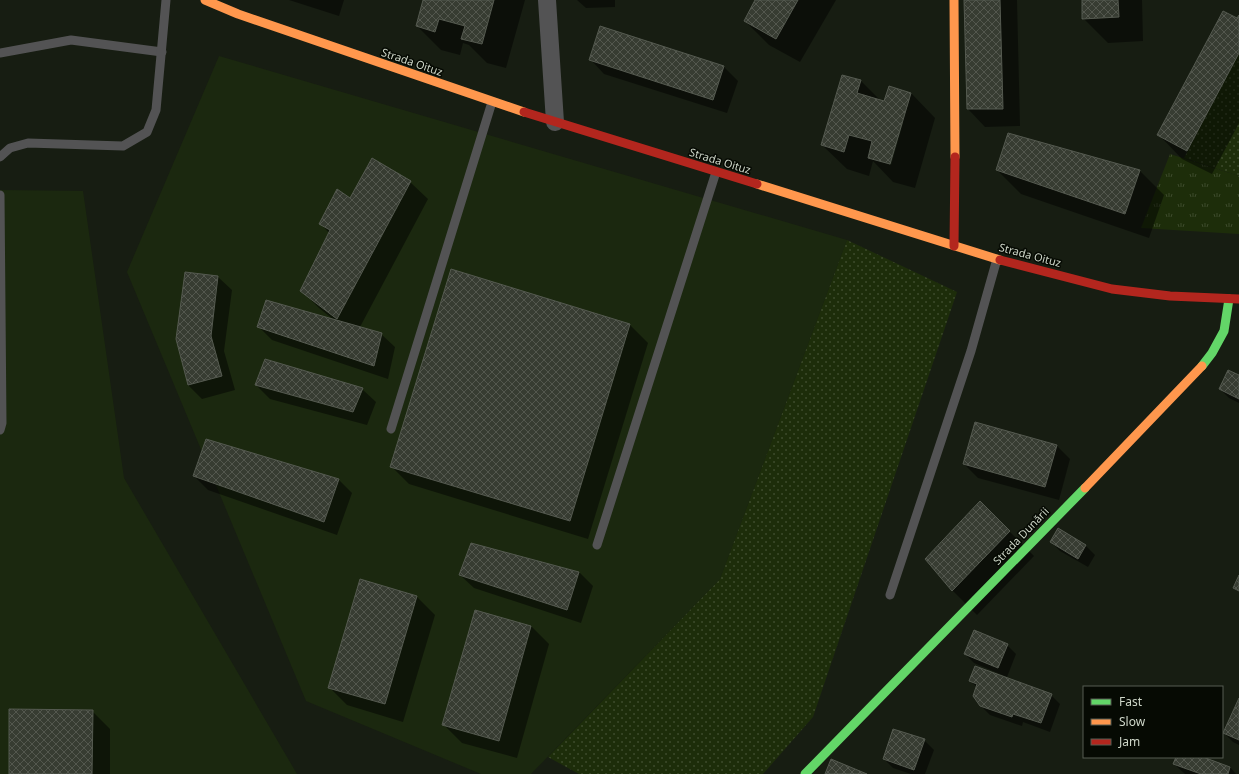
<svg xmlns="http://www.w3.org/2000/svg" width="1239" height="774" font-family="'Noto Sans',sans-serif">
  <defs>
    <pattern id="grass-dots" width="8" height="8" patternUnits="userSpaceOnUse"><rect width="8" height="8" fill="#1d2d0a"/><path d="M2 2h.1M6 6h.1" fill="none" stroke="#3d4b2c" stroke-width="1.8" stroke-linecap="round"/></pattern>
    <pattern id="park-tufts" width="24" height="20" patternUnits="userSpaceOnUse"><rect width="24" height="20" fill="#1d2d0a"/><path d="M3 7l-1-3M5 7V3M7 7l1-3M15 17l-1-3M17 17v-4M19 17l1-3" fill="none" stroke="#3d4b2c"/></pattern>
    <pattern id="building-cross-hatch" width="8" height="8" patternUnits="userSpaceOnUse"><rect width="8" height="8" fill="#373c32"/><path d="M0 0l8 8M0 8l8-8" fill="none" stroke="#53574e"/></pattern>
  </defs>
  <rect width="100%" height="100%" fill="#171d12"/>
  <g fill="#1b280f">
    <path d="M219 56 847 240 720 579 531 774H481L306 701 127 272Z"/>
    <path d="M0 190 83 191 124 478 297 774H0Z"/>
  </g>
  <g fill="url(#grass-dots)">
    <path d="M1239 53V176L1184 158Z"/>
    <path d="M847 240 957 292 813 717 763 774H579L548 757 720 579Z"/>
  </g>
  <path fill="url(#park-tufts)" d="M1170 154 1239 176V234L1141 228Z"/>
  <g fill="#0007" fill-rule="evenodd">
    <path d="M289 0H344L339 16Z"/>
    <path d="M424 0H525L506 68 487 63 469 45 463 43 460 55 441 50 417 26Z"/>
    <path d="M577 0H615V7L586 8Z"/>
    <path d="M756 0H836L800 62 769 45 745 21Z"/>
    <path d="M965 0H1017L1020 126 985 127 968 109Z"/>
    <path d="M1083 0H1142L1143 41 1108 43 1083 18Z"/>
    <path d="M1239 17V123L1212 174 1182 159 1158 134Z"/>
    <path d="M591 60 724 67 738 81 727 113 604 74Z"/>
    <path d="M861 81 881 101 885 102 911 93 935 118 915 188 893 182 873 161 869 176 847 169 822 145ZM901 123H903L891 165H889Z"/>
    <path d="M997 170H1139L1164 195 1149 238 1021 194Z"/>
    <path d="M410 182 428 199 360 327 381 334 395 347 388 379 272 340 258 326 334 320 319 308 301 290 329 233 321 224 350 199Z"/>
    <path d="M451 271 630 325 648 343 588 539 409 484 391 466Z"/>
    <path d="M218 277 232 290 224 351 235 390 202 399 188 385 177 339Z"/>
    <path d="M1239 376V403L1229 398 1220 389Z"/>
    <path d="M256 385 362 389 376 402 367 425 270 399Z"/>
    <path d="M1057 446 1070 459 1059 500 978 478 964 464Z"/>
    <path d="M194 476 338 479 352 493 337 535 208 490Z"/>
    <path d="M980 502 1034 556 977 615 953 591 927 559Z"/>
    <path d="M1058 530 1086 546 1095 555 1088 567 1060 551 1051 542Z"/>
    <path d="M471 544 579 572 593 586 581 623 474 588 460 575Z"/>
    <path d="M417 597 435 615 403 722 347 705 329 687Z"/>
    <path d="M531 626 549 644 517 758 462 743 444 725Z"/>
    <path d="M1007 645 1016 654 1007 677 974 663 965 654Z"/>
    <path d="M970 681 1051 695 1060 704 1050 732 1023 722 1022 726 990 715 980 705 977 687Z"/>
    <path d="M1239 700V745L1233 742 1224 733Z"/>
    <path d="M92 711 110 729V774H10Z"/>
    <path d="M924 740 934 750 925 774H911L893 768 884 759Z"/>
    <path d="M1177 757H1199L1230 767 1236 774H1185L1174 764Z"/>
  </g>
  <g fill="url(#building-cross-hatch)" stroke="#555a50">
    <path d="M423 0H494L482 44 461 39 465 26 439 19 435 32 416 26Z"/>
    <path d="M755 0H798L776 39 744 21Z"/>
    <path d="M964 0H1000L1003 109H967Z"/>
    <path d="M1082 0H1118L1119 17 1082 19Z"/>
    <path d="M1223 11 1237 18 1239 15V53L1187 151 1157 135Z"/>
    <path d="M600 26 724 66 713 100 589 60Z"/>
    <path d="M842 75 861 80 857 93 884 101 889 86 911 93 890 164 868 158 872 141 849 135 844 152 821 145Z"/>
    <path d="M1008 133 1140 170 1125 214 996 170Z"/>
    <path d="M372 158 411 181 337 319 300 291 330 230 319 224 337 189 350 198Z"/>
    <path d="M451 269 630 324 570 521 390 467Z"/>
    <path d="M185 272 218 276 211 336 222 376 188 385 176 339Z"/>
    <path d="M266 300 382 333 374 366 257 327Z"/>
    <path d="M265 359 363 388 353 412 255 385Z"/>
    <path d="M1228 370 1239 375V399L1219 389Z"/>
    <path d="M975 422 1057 445 1045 487 963 464Z"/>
    <path d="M206 439 339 479 324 522 193 476Z"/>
    <path d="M980 501 1010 531 952 591 925 559Z"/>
    <path d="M1058 528 1086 545 1078 559 1050 542Z"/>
    <path d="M471 543 579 572 567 610 459 575Z"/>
    <path d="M1239 575V591L1233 588Z"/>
    <path d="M360 579 417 596 385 704 328 688Z"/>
    <path d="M475 610 531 626 499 741 442 725Z"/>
    <path d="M974 630 1008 644 998 668 964 654Z"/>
    <path d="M975 666 1052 694 1041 723 1013 714 1012 717 980 706 973 696 977 684 969 681Z"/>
    <path d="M1239 698V740L1223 733Z"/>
    <path d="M9 709 93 710 92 774H9Z"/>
    <path d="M893 729 925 739 914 770 883 759Z"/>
    <path d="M1176 757H1203L1230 767 1228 774H1201L1173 764Z"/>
    <path d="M831 759 867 774H825Z"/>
  </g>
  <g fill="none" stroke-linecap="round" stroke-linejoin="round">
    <g stroke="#535354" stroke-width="9">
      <path d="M0 53 71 40 162 52"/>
      <path d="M0 157 10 148 28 143 123 146 147 132 156 110 166 0"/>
      <path d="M0 195 2 423 0 430"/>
      <path d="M391 429 492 102"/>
      <path d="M597 545 716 172"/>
      <path d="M890 595 971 351 997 259"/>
    </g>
    <path stroke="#535354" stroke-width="18" d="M547 0 555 122"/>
    <g stroke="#63d668" stroke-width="9">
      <path d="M1202 366 1212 353 1224 331 1229 299"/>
      <path d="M805 774 1085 488"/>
    </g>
    <g stroke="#ff974d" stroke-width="9">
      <path d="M205 0 238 14 524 112"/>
      <path d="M954 0 955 157"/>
      <path d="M757 184 1000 260"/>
      <path d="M1085 488 1202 366"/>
    </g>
    <g stroke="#b3261e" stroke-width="9">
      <path d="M524 112 757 184"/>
      <path d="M954 246 955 157"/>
      <path d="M1000 260 1112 289 1170 296 1239 299"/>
    </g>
  </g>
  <g text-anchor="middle" stroke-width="3" stroke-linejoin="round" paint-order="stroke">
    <g font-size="11" fill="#ced6c8" stroke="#060a03">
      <text transform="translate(412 62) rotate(19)" y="4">Strada Oituz</text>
      <text transform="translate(720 161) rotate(17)" y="4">Strada Oituz</text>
      <text transform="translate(1030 255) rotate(15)" y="4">Strada Oituz</text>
      <text transform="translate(1021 536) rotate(-46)" y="4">Strada Dunării</text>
    </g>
  </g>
  <rect x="1083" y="686" width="140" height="72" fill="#060a03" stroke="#565c52"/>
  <rect x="1091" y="699" width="20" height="6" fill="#63d668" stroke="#565c52"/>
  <text x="1119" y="706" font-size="12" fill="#ced6c8">Fast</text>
  <rect x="1091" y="719" width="20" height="6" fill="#ff974d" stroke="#565c52"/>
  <text x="1119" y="726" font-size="12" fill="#ced6c8">Slow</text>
  <rect x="1091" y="739" width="20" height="6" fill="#b3261e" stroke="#565c52"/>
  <text x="1119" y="746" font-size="12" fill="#ced6c8">Jam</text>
</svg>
